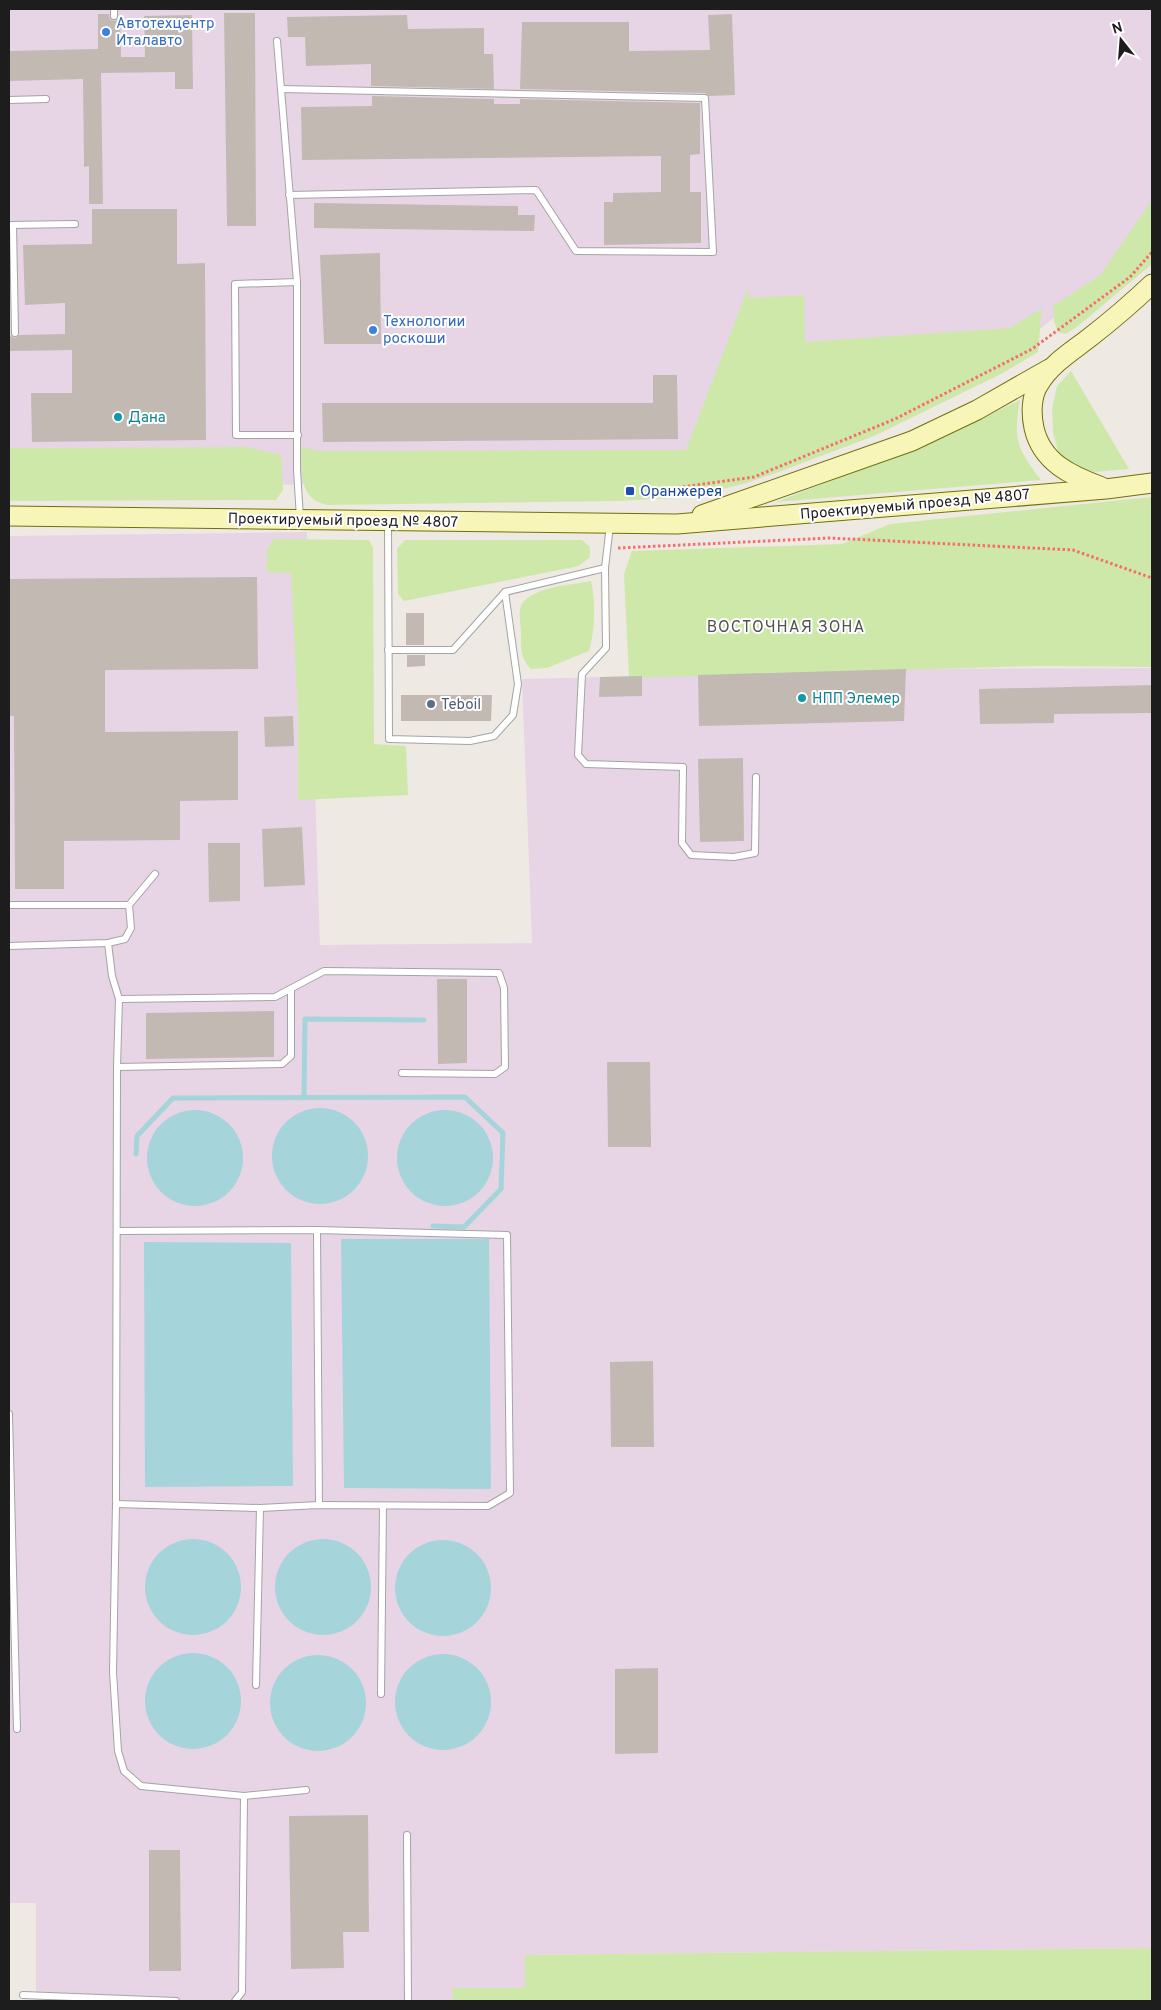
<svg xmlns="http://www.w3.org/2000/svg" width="1161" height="2010" font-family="Overpass,sans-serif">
  <rect width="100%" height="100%" fill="#eeeae3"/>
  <g fill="#e7d5e6">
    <path d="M9 9H1152V238L1013 351 762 443 583 479 9 490Z"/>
    <path d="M307 532 320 945 532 943 522 679 906 669 1152 668V1948L526 1955V1988H453V2001H36V1903H9V536Z"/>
  </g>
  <g fill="#cee8aa">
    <path d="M1152 200V264L1078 326 1066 334 1058 332 1054 321 1053 306 1100 275Z"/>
    <path d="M748 288 749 298 804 295 805 342 1010 328 1042 308 1038 352 1003 373 874 436 776 473 743 484 690 497 618 501 327 505C322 503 315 502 312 498 299 486 301 463 302 447L318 451 686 450Z"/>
    <path d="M1071 371 1129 469 1094 472 1069 462 1058 451 1053 432 1052 409 1057 386Z"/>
    <path d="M1020 400C1013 440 1017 448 1041 480L776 502 942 438Z"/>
    <path d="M246 447 281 455 283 490 276 500 9 501V448Z"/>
    <path d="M1152 497V667L1037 666 629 678 624 574 632 551 842 544 890 524Z"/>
    <path d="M274 539 369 540 373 548 374 744 406 746 408 795 298 800V717L291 573 267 572V550Z"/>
    <path d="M405 540H582L590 547V557L579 566 404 601 398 594 397 549Z"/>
    <path d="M591 581C596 602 595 630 589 651L547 668 531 669C520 657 521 649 521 633 521 626 519 617 520 610 523 587 573 585 591 581Z"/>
    <path d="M1152 1948V2001H453L452 1988H525V1955Z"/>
  </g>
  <g fill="#a5d4db">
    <circle cx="320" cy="1156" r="48"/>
    <circle cx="195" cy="1158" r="48"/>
    <circle cx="445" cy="1158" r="48"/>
    <path d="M341 1239H489L491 1489 344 1488Z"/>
    <path d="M144 1242 291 1243 293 1486 145 1487Z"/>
    <circle cx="323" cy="1587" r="48"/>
    <circle cx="193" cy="1587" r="48"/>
    <circle cx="443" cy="1588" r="48"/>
    <circle cx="193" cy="1701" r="48"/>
    <circle cx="443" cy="1702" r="48"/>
    <circle cx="318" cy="1703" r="48"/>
  </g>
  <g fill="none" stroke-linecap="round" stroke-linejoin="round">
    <g stroke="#a5d4db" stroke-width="5">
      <path d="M304 1098 305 1019 424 1020"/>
      <path d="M136 1154 137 1136 173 1098 465 1097 503 1133 501 1189 464 1227 433 1226"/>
    </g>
  </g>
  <g fill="#c3b9b3">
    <path d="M224 13H255L256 226H227Z"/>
    <path d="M98 14H109L110 19 114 21 118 19 120 14 121 57H145L144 16 192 15 193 89H175V72L101 73 103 204H89V166L84 167 83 79 9 81V51L98 49Z"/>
    <path d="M732 14 735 95 709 96 705 93 520 89 522 22H629V51L710 50 708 15Z"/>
    <path d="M407 15 408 29 484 28V54H493L494 89 371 86V64L306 66 305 37H288L287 17Z"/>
    <path d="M372 96 494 99V104H520V99L700 103V154L690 155V192H701V243L604 245V202H613V193L661 192V156L302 160 301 107 372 106Z"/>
    <path d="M314 203 518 206V215H535L534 231 314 228Z"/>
    <path d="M92 209H177V264L205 263 206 440 32 442 31 393H72V350L9 351V335L15 338 20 335 65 334V303L25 305 23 245 92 244Z"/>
    <path d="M380 253 381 344H324L320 255Z"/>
    <path d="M653 375H677L678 439 323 442 322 403H653Z"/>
    <path d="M257 577 258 669 105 670V732L238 731V800L180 801V840L64 841V889H15L14 716H9V579Z"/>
    <rect x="406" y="613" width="18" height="32"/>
    <path d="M407 655H425V666L407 667Z"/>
    <path d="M906 669 904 721 699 726 698 675Z"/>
    <path d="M642 676V696L599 697 600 677Z"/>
    <path d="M1152 685V713L1054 714V723L980 724 979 689Z"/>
    <path d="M401 695H492L491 721H401Z"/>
    <path d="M293 716 294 746 265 747 264 717Z"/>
    <path d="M743 758 744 841 700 842 698 759Z"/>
    <path d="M302 827 305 885 264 887 262 829Z"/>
    <path d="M208 843H240V901L209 902Z"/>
    <path d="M437 979H467V1063L438 1064Z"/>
    <path d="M274 1011V1057L146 1059V1013Z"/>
    <path d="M607 1062H650L651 1147H608Z"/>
    <path d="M653 1361 654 1447H611L610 1362Z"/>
    <path d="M658 1668V1753L615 1754V1669Z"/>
    <path d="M368 1815 369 1932H343L344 1968 291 1969 289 1816Z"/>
    <path d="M149 1850H180L181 1971H149Z"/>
  </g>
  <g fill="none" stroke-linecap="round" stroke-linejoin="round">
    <defs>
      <g id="lane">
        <path d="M114 9V16"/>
        <path d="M277 41 297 282V470L300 518"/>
        <path d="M281 89 705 98 713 252 576 251 536 190 289 195"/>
        <path d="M9 100 46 99"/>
        <path d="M9 225 75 224"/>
        <path d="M13 225 15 333"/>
        <path d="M297 282 235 284 236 435H298"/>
        <path d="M388 522 389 739 470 741 494 736 513 715 518 684 505 592 605 568"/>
        <path d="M610 525 605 568 606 648 582 674 578 755 586 764 683 767 682 843 691 855 734 857 755 853 756 777"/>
        <path d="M388 650H453L505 592"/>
        <path d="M9 905H129L131 928 125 939 108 943 9 946"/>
        <path d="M129 905 155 874"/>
        <path d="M108 943 112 976 119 999 117 1067 116 1504 113 1672 118 1751 124 1771 141 1786 244 1796 306 1790"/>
        <path d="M119 999 275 997 324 971 499 973 504 988 505 1067 495 1074 402 1073"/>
        <path d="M117 1067 282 1064 291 1056V989"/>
        <path d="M317 1230 319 1505"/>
        <path d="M118 1231 317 1230 507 1235 510 1493 488 1506 319 1505 260 1508"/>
        <path d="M9 1414 17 1729"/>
        <path d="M116 1504 260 1508 256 1685"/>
        <path d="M381 1694 383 1506"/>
        <path d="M407 1835 408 2001"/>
        <path d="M23 1995 176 2001"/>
        <path d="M235 2001 242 1992 244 1796"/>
      </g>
      <g id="secondary">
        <path d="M1102 487C1072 476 1042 463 1034 428 1031 414 1031 396 1039 384 1051 364 1071 352 1089 338 1111 321 1132 303 1152 284"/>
        <path d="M702 515 912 441 977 410 1049 369"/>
        <path d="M9 516 677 524 1106 489 1152 483"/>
      </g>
    </defs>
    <use href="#lane" stroke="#a4a4a4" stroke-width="8"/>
    <use href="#secondary" stroke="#707107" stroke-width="21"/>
    <g stroke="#f66d6c" stroke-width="3" stroke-dasharray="2.5 2.5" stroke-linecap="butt">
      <path d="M653 491 754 477 895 419 1032 349 1130 277 1152 252"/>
      <path d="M618 548 830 538 1073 550 1152 578"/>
    </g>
    <use href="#lane" stroke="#fff" stroke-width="6"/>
    <use href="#secondary" stroke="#f8f5b8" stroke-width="19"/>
  </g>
  <g fill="#3f7fe0" stroke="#fff" stroke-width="2">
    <circle cx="106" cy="32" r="5"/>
    <circle cx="373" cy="330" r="5"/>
  </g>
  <g fill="#0f9aa8" stroke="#fff" stroke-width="2">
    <circle cx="118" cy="417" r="5"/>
    <circle cx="802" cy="698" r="5"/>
  </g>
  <rect fill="#1a4fb4" stroke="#fff" stroke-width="2" x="625" y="486" width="10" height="10" rx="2.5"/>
  <circle fill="#5c6f8a" stroke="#fff" stroke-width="2" cx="431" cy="704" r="5"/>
  <g text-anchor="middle" stroke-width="4" stroke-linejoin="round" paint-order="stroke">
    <g font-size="15" fill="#366cbe" stroke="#fff" text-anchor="start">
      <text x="116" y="28">Автотехцентр<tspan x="116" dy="17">Италавто</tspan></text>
      <text x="383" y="326">Технологии<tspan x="383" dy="17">роскоши</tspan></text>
    </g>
    <g font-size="15" fill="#0d838f" stroke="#fff" text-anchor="start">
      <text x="128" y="422">Дана</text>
      <text x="812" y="703">НПП Элемер</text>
    </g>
    <g font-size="15" fill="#164399" stroke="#fff" text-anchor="start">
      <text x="640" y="496">Оранжерея</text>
    </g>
    <g font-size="15" fill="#1d1d1d" stroke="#fff">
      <text transform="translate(915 504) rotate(-5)" y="5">Проектируемый проезд № 4807</text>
      <text transform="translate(343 520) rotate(1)" y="5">Проектируемый проезд № 4807</text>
    </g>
    <g font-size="15" fill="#4e5e75" stroke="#fff" text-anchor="start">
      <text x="441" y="709">Teboil</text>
    </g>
    <g font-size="16" letter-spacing="1" fill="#505050" stroke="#fff">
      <text x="786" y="632">ВОСТОЧНАЯ ЗОНА</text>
    </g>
  </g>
  <rect width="1161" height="2010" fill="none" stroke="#1d1d1d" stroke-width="20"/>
  <g transform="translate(1121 40) rotate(343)" stroke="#ffffff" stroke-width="4" paint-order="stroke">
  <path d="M0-4L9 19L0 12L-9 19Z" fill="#1d1d1d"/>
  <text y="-8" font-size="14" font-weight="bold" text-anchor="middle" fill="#1d1d1d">N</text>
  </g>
</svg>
